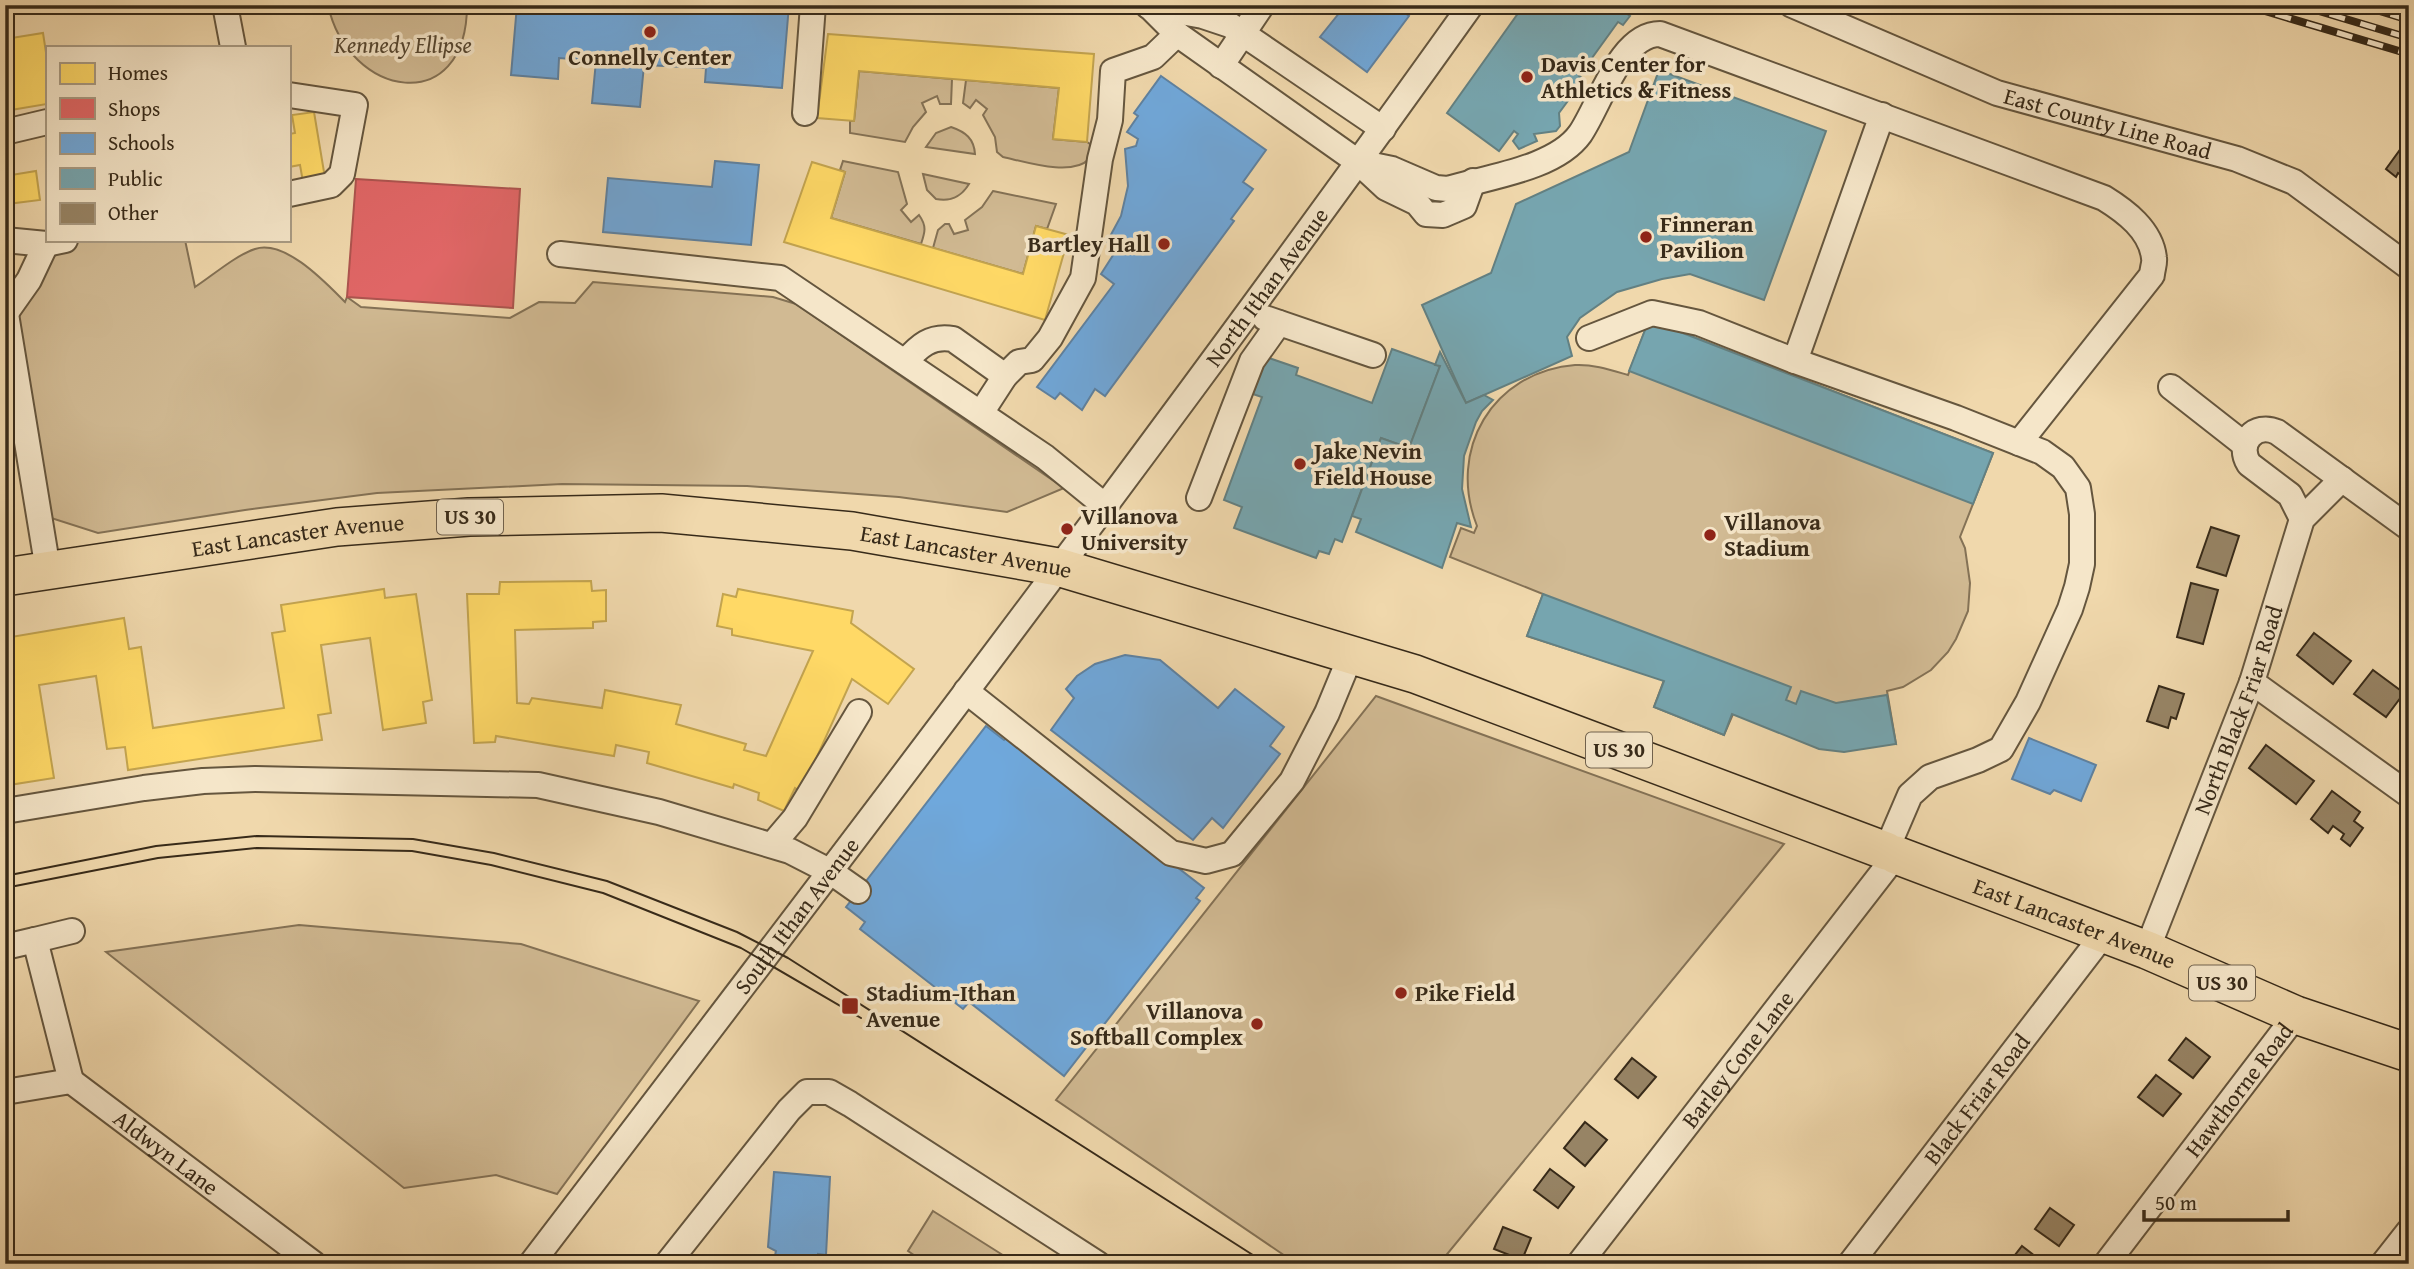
<svg xmlns="http://www.w3.org/2000/svg" width="2414" height="1269" font-family="'Gentium Book Plus',serif">
  <rect width="100%" height="100%" fill="#f0d8ac"/>
  <filter id="stains"><feTurbulence type="fractalNoise" baseFrequency=".00286" numOctaves="4"/><feColorMatrix values="0 0 0 0 .2 0 0 0 0 .09 0 0 0 0 .02 0 0 0 .5 -.17"/></filter>
  <radialGradient id="worn" r=".72"><stop offset=".6" stop-color="#630" stop-opacity="0"/><stop offset="1" stop-color="#630" stop-opacity=".3"/></radialGradient>
  <g fill="#d1ba93" stroke="#847256" stroke-width="2">
    <path d="M328 5H467C467 119 348 98 328 5Z"/>
    <path d="M859 71 952 79 951 104H940L937 96 922 103 926 112 913 127 905 142 850 133V121H854Z"/>
    <path d="M966 80 1059 88 1053 139 1087 142 1090 144 1089 159C1072 177 1026 162 1003 157L997 152 995 137 983 115 987 109 976 100 970 108 963 103Z"/>
    <path d="M951 127C966 132 974 139 975 154L926 147 936 133Z"/>
    <path d="M843 161 898 172 907 204 901 210 911 222 919 215C927 226 925 232 921 244L831 218 845 172 840 170Z"/>
    <path d="M923 174 969 184C961 197 951 202 936 199L927 190Z"/>
    <path d="M993 191 1056 204 1047 229 1036 226 1023 274 933 248 938 230 945 224H949L954 234 968 230 965 220 982 207Z"/>
    <path d="M65 240H185L195 287C212 276 236 255 255 249 285 239 326 283 345 302L347 297 361 307 510 318 539 302 575 303 593 282 773 297 796 304 1064 488 1007 512 899 497 747 486 562 484 377 493 245 510 98 533 48 517 14 324 37 283 46 244Z"/>
    <path d="M1649 320 1993 453 1960 537 1965 548 1970 583 1968 611 1956 639 1948 652 1931 670 1903 687 1887 691 1896 744 1733 714 1724 735 1654 707 1664 680 1527 636 1543 594 1450 557 1461 528 1474 533 1477 526C1447 450 1492 372 1575 365 1593 364 1611 370 1628 375Z"/>
    <path d="M1376 696 1784 844 1439 1264H1297L1056 1100Z"/>
    <path d="M299 925 521 944 699 1001 557 1194 496 1175 404 1188 106 952Z"/>
    <path d="M933 1211 1017 1264H927L908 1251Z"/>
  </g>
  <g fill="#ffd966" stroke="#c3a44f" stroke-width="2">
    <path d="M43 33 47 59V104L5 111V39Z"/>
    <path d="M828 34 1094 54 1087 142 1053 139 1059 88 859 71 854 121 817 118Z"/>
    <path d="M314 112 325 178 303 182 300 165 289 167V134L295 133 292 115Z"/>
    <path d="M812 162 845 172 831 218 1023 274 1036 226 1069 235 1045 320 784 242Z"/>
    <path d="M36 171 40 200 8 204V209L5 210V176Z"/>
    <path d="M591 581 592 591 606 590V621L593 622V628L515 630 517 703 529 704 532 698 602 708 605 690 681 705 676 724 746 744 744 750 766 756 813 651 732 635V629L717 626 723 594 736 597 738 589 853 611 851 623 914 669 888 704 852 679 801 792 795 788 784 811 758 800 759 793 734 784 733 788 647 763 649 752 616 745 614 756 496 736 495 742 474 743 467 594H499L500 582Z"/>
    <path d="M384 589 385 598 416 594 432 700 423 702 426 723 383 730 370 638 321 645 331 713 318 715 322 740 128 770 125 747 107 749 96 676 39 685 54 778 9 785 5 768V664H8L5 638 124 618 129 649 141 647 153 728 284 708 272 633 285 631 281 605Z"/>
  </g>
  <path fill="#e06666" stroke="#ad544f" stroke-width="2" d="M356 179 520 189 513 308 347 297Z"/>
  <g fill="#6fa8dc" stroke="#5e82a2" stroke-width="2">
    <path d="M517 5H789L782 88 705 82 706 68 644 65 640 107 592 103 596 61 559 58 558 79 511 75Z"/>
    <path d="M1331 5H1395L1409 16 1367 72 1320 37 1340 12Z"/>
    <path d="M1161 76 1266 150 1243 182 1253 189 1231 219 1234 221 1105 396 1095 389 1082 410 1060 393 1055 399 1037 387 1114 284 1101 274 1117 249 1107 242 1121 216 1128 186 1125 149 1136 146 1138 139 1127 132 1138 116 1134 113Z"/>
    <path d="M715 161 759 165 751 245 603 232 608 178 712 187Z"/>
    <path d="M1125 655 1160 660 1218 708 1235 689 1284 727 1270 746 1280 754 1223 828 1212 818 1193 840 1051 730 1074 698 1066 689 1077 676 1095 664Z"/>
    <path d="M986 726 1004 740 1008 736 1204 888 1196 898 1200 901 1064 1076 969 1002 963 1009 860 929 865 922 846 907Z"/>
    <path d="M2029 738 2096 765 2081 801 2054 790 2050 794 2012 779Z"/>
    <path d="M774 1172 830 1177 826 1255 818 1254V1264H773L776 1251 768 1247Z"/>
  </g>
  <g fill="#76a5af" stroke="#638082" stroke-width="2">
    <path d="M1524 5H1615L1630 16 1623 25 1618 22 1579 76 1584 79 1559 113 1560 126 1556 131 1534 134 1537 141 1519 149 1513 141 1518 134 1514 131 1499 151 1447 113Z"/>
    <path d="M1659 70 1826 131 1764 300 1690 274 1662 279 1617 292 1580 318 1567 337 1572 356 1466 403 1422 305 1491 273 1516 204 1629 152Z"/>
    <path d="M1649 320 1993 453 1973 504 1629 371Z"/>
    <path d="M1392 349 1440 366 1409 448 1381 438 1342 542 1335 539 1329 554 1319 551 1316 558 1234 528 1242 507 1224 500 1262 397 1253 394 1266 357 1298 368 1296 375 1372 403Z"/>
    <path d="M1440 352 1466 403 1484 395 1493 400 1482 411 1476 422 1464 456 1462 489 1471 527 1457 523 1442 568 1356 532 1361 519 1352 516 1381 438 1409 448 1440 366 1435 365Z"/>
    <path d="M1543 594 1791 687 1786 700 1796 704 1801 691 1836 703 1887 695 1896 744 1844 752 1819 749 1732 714 1724 735 1654 707 1664 681 1527 636Z"/>
  </g>
  <g fill="#978465" stroke="#372a19" stroke-width="2">
    <path d="M2402 147 2409 152V181L2398 173 2396 177 2386 169Z"/>
    <path d="M2211 527 2239 536 2226 576 2197 567Z"/>
    <path d="M2191 583 2218 590 2203 644 2177 637Z"/>
    <path d="M2314 633 2351 661 2333 684 2297 655Z"/>
    <path d="M2373 670 2404 693 2386 717 2354 694Z"/>
    <path d="M2159 686 2184 694 2176 719 2171 717 2168 728 2147 721Z"/>
    <path d="M2266 745 2314 781 2296 804 2249 768Z"/>
    <path d="M2332 791 2360 812 2354 821 2363 828 2350 846 2341 839 2344 834 2333 826 2328 833 2311 819Z"/>
    <path d="M2186 1038 2210 1057 2193 1078 2169 1060Z"/>
    <path d="M1632 1058 1656 1077 1638 1098 1615 1079Z"/>
    <path d="M2156 1075 2181 1094 2163 1116 2138 1097Z"/>
    <path d="M1585 1122 1607 1140 1585 1166 1564 1148Z"/>
    <path d="M1550 1169 1574 1187 1558 1208 1534 1190Z"/>
    <path d="M2050 1208 2074 1225 2059 1246 2035 1229Z"/>
    <path d="M1503 1227 1531 1238 1522 1260 1494 1249Z"/>
    <path d="M2022 1246 2044 1263V1264H2008Z"/>
  </g>
  <g fill="none" stroke-linecap="round" stroke-linejoin="round">
    <defs>
      <g id="minor">
        <path d="M225 5 233 47"/>
        <path id="s1" d="M1792 5 1997 93 2237 159 2294 182 2409 267"/>
        <path d="M1148 6 1203 16 1230 25 1383 129"/>
        <path d="M1149 6 1177 34 1358 162 1386 188 1417 203 1426 214 1443 215 1464 206 1473 181"/>
        <path d="M1221 66 1262 5"/>
        <path d="M289 95 355 105 342 174 331 185 289 194"/>
        <path d="M805 113 813 5"/>
        <path d="M1882 115 1795 361 1956 418 2042 452 2063 467 2078 488 2082 514V564L2077 587 2070 609 2028 702 2001 749 1978 760 1930 777 1910 795 1886 851"/>
        <path d="M5 132 47 122"/>
        <path d="M1358 162 1392 169 1436 188 1448 189C1486 177 1555 169 1580 134 1600 105 1620 34 1660 34L2104 198C2125 211 2151 230 2154 258 2155 263 2152 270 2152 275L2019 443"/>
        <path d="M5 240 46 244 65 240"/>
        <path d="M560 254 780 278 1045 457 1104 505"/>
        <path d="M5 314 29 280 46 244"/>
        <path d="M6 314 48 570"/>
        <path d="M1265 318 1373 355"/>
        <path d="M1589 338 1652 313 1699 323 1795 361"/>
        <path d="M905 362C919 346 931 335 953 339L1005 376"/>
        <path d="M2171 387 2245 445"/>
        <path d="M981 413 1005 376 1019 362 1032 360 1050 338 1083 278 1100 159 1110 120 1113 71 1153 57 1177 34"/>
        <path d="M1199 498 1252 361 1279 323"/>
        <path d="M2302 519 2290 495 2249 464C2236 443 2255 422 2277 432L2409 528"/>
        <path d="M2252 682 2409 795"/>
        <path d="M966 691 1171 853 1206 861 1232 854 1292 781 1327 713 1351 655"/>
        <path d="M5 811 144 788 203 781 255 779 538 785 659 812 790 851 831 872 858 891"/>
        <path d="M772 845 795 818 859 712"/>
        <path d="M35 940 72 931"/>
        <path d="M5 947 35 940 71 1081"/>
        <path id="s2" d="M2147 950 2252 682 2302 519 2342 479"/>
        <path id="s3" d="M5 1092 71 1081 314 1264"/>
        <path id="s4" d="M531 1264C849 848 1167 431 1471 5"/>
        <path d="M667 1264 789 1110 807 1092H829L850 1104 1098 1264"/>
        <path id="s5" d="M1579 1264 1896 855"/>
        <path id="s6" d="M1850 1264 2103 935"/>
        <path id="s7" d="M2106 1264 2296 1015"/>
        <path d="M2383 1264 2409 1231"/>
      </g>
      <g id="highway">
        <path id="s8" d="M5 577 337 527 469 517 661 513 852 531 1058 567 1415 674 1886 851"/>
        <path id="s9" d="M1896 855 2147 950 2296 1015 2409 1053"/>
      </g>
    </defs>
    <use href="#minor" stroke="#65563e" stroke-width="28"/>
    <use href="#highway" stroke="#372a19" stroke-width="40"/>
    <use href="#minor" stroke="#f5e6c9" stroke-width="24"/>
    <use href="#highway" stroke="#f0d8ac" stroke-width="37"/>
    <g stroke="#372a19" stroke-width="2">
      <path d="M5 876 156 846 257 836 413 839 494 853 607 881 737 932 788 958 1267 1264"/>
      <path d="M5 888 158 858 257 848 412 851 491 865 603 893 741 948 861 1018"/>
    </g>
    <defs>
      <g id="rail">
        <path d="M2245 5 2409 54"/>
        <path d="M2299 5 2409 38"/>
        <path d="M2360 5 2409 20"/>
      </g>
    </defs>
    <use href="#rail" stroke="#372a19" stroke-width="8"/>
    <use href="#rail" stroke="#f5e6c9" stroke-width="5" stroke-dasharray="16" stroke-linecap="butt"/>
  </g>
  <g fill="#8f2418" stroke="#f5e6c9" stroke-width="2.5">
    <circle cx="650" cy="32" r="7"/>
    <circle cx="1527" cy="77" r="7"/>
    <circle cx="1646" cy="237" r="7"/>
    <circle cx="1164" cy="244" r="7"/>
    <circle cx="1300" cy="464" r="7"/>
    <circle cx="1067" cy="529" r="7"/>
    <circle cx="1710" cy="535" r="7"/>
    <circle cx="1401" cy="993" r="7"/>
    <rect x="841" y="997" width="18" height="18" rx="3.5"/>
    <circle cx="1257" cy="1024" r="7"/>
  </g>
  <g text-anchor="middle" stroke-width="7" stroke-linejoin="round" paint-order="stroke">
    <g fill="#f5e6c9" stroke="#70624e" stroke-width="2">
      <rect x="437" y="499.5" width="66" height="35" rx="5"/>
      <rect x="1586" y="732.5" width="66" height="35" rx="5"/>
      <rect x="2189" y="965.5" width="66" height="35" rx="5"/>
    </g>
    <g font-size="21" font-weight="bold" fill="#372a19">
      <text x="470" y="524">US 30</text>
      <text x="1619" y="757">US 30</text>
      <text x="2222" y="990">US 30</text>
    </g>
    <g font-size="23" font-style="italic" fill="#564731" stroke="#f5e6c9">
      <text x="403" y="53">Kennedy Ellipse</text>
    </g>
    <g font-size="23" font-weight="bold" fill="#372a19" stroke="#f5e6c9" text-anchor="start">
      <text x="650" y="65" text-anchor="middle">Connelly Center</text>
      <text x="1541" y="72">Davis Center for<tspan x="1541" dy="26">Athletics &amp; Fitness</tspan></text>
      <text x="1660" y="232">Finneran<tspan x="1660" dy="26">Pavilion</tspan></text>
      <text x="1150" y="252" text-anchor="end">Bartley Hall</text>
      <text x="1314" y="459">Jake Nevin<tspan x="1314" dy="26">Field House</tspan></text>
      <text x="1081" y="524">Villanova<tspan x="1081" dy="26">University</tspan></text>
      <text x="1724" y="530">Villanova<tspan x="1724" dy="26">Stadium</tspan></text>
      <text x="866" y="1001">Stadium-Ithan<tspan x="866" dy="26">Avenue</tspan></text>
      <text x="1415" y="1001">Pike Field</text>
      <text x="1243" y="1019" text-anchor="end">Villanova<tspan x="1243" dy="26">Softball Complex</tspan></text>
    </g>
    <g font-size="23" fill="#372a19" stroke="#f5e6c9">
      <text dy="8" stroke="none"><textPath href="#s1" startOffset="338">East County Line Road</textPath></text>
      <text dy="8" stroke="none"><textPath href="#s4" startOffset="1223">North Ithan Avenue</textPath></text>
      <text dy="8" stroke="none"><textPath href="#s8" startOffset="296">East Lancaster Avenue</textPath></text>
      <text dy="8" stroke="none"><textPath href="#s8" startOffset="968">East Lancaster Avenue</textPath></text>
      <text dy="8" stroke="none"><textPath href="#s2" startOffset="257">North Black Friar Road</textPath></text>
      <text dy="8" stroke="none"><textPath href="#s4" startOffset="438">South Ithan Avenue</textPath></text>
      <text dy="8" stroke="none"><textPath href="#s9" startOffset="191">East Lancaster Avenue</textPath></text>
      <text dy="8" stroke="none"><textPath href="#s5" startOffset="259">Barley Cone Lane</textPath></text>
      <text dy="8" stroke="none"><textPath href="#s7" startOffset="219">Hawthorne Road</textPath></text>
      <text dy="8" stroke="none"><textPath href="#s6" startOffset="208">Black Friar Road</textPath></text>
      <text dy="8" stroke="none"><textPath href="#s3" startOffset="186">Aldwyn Lane</textPath></text>
    </g>
  </g>
  <rect width="2414" height="1269" fill="none" stroke="#f0d8ac" stroke-width="28"/>
  <rect x="7" y="7" width="2400" height="1255" fill="none" stroke="#372a19" stroke-width="3.5"/>
  <rect x="14" y="14" width="2386" height="1241" fill="none" stroke="#372a19" stroke-width="2"/>
  <rect x="46" y="46" width="245" height="196" fill="#f5e6c9" stroke="#a99b83" stroke-width="2"/>
  <rect x="60" y="63" width="35" height="21" fill="#ffd966" stroke="#a99b83" stroke-width="2"/>
  <text x="108" y="80" font-size="21" fill="#372a19">Homes</text>
  <rect x="60" y="98" width="35" height="21" fill="#e06666" stroke="#a99b83" stroke-width="2"/>
  <text x="108" y="116" font-size="21" fill="#372a19">Shops</text>
  <rect x="60" y="133" width="35" height="21" fill="#6fa8dc" stroke="#a99b83" stroke-width="2"/>
  <text x="108" y="150" font-size="21" fill="#372a19">Schools</text>
  <rect x="60" y="168" width="35" height="21" fill="#76a5af" stroke="#a99b83" stroke-width="2"/>
  <text x="108" y="186" font-size="21" fill="#372a19">Public</text>
  <rect x="60" y="203" width="35" height="21" fill="#978465" stroke="#a99b83" stroke-width="2"/>
  <text x="108" y="220" font-size="21" fill="#372a19">Other</text>
  <path d="M2144 1210v10h144v-10" fill="none" stroke="#372a19" stroke-width="3.5"/>
  <text x="2155" y="1210" font-size="21" fill="#372a19" stroke="#f5e6c9" stroke-width="5" paint-order="stroke">50 m</text>
  <rect width="100%" height="100%" filter="url(#stains)"/>
  <rect width="100%" height="100%" fill="url(#worn)"/>
</svg>
